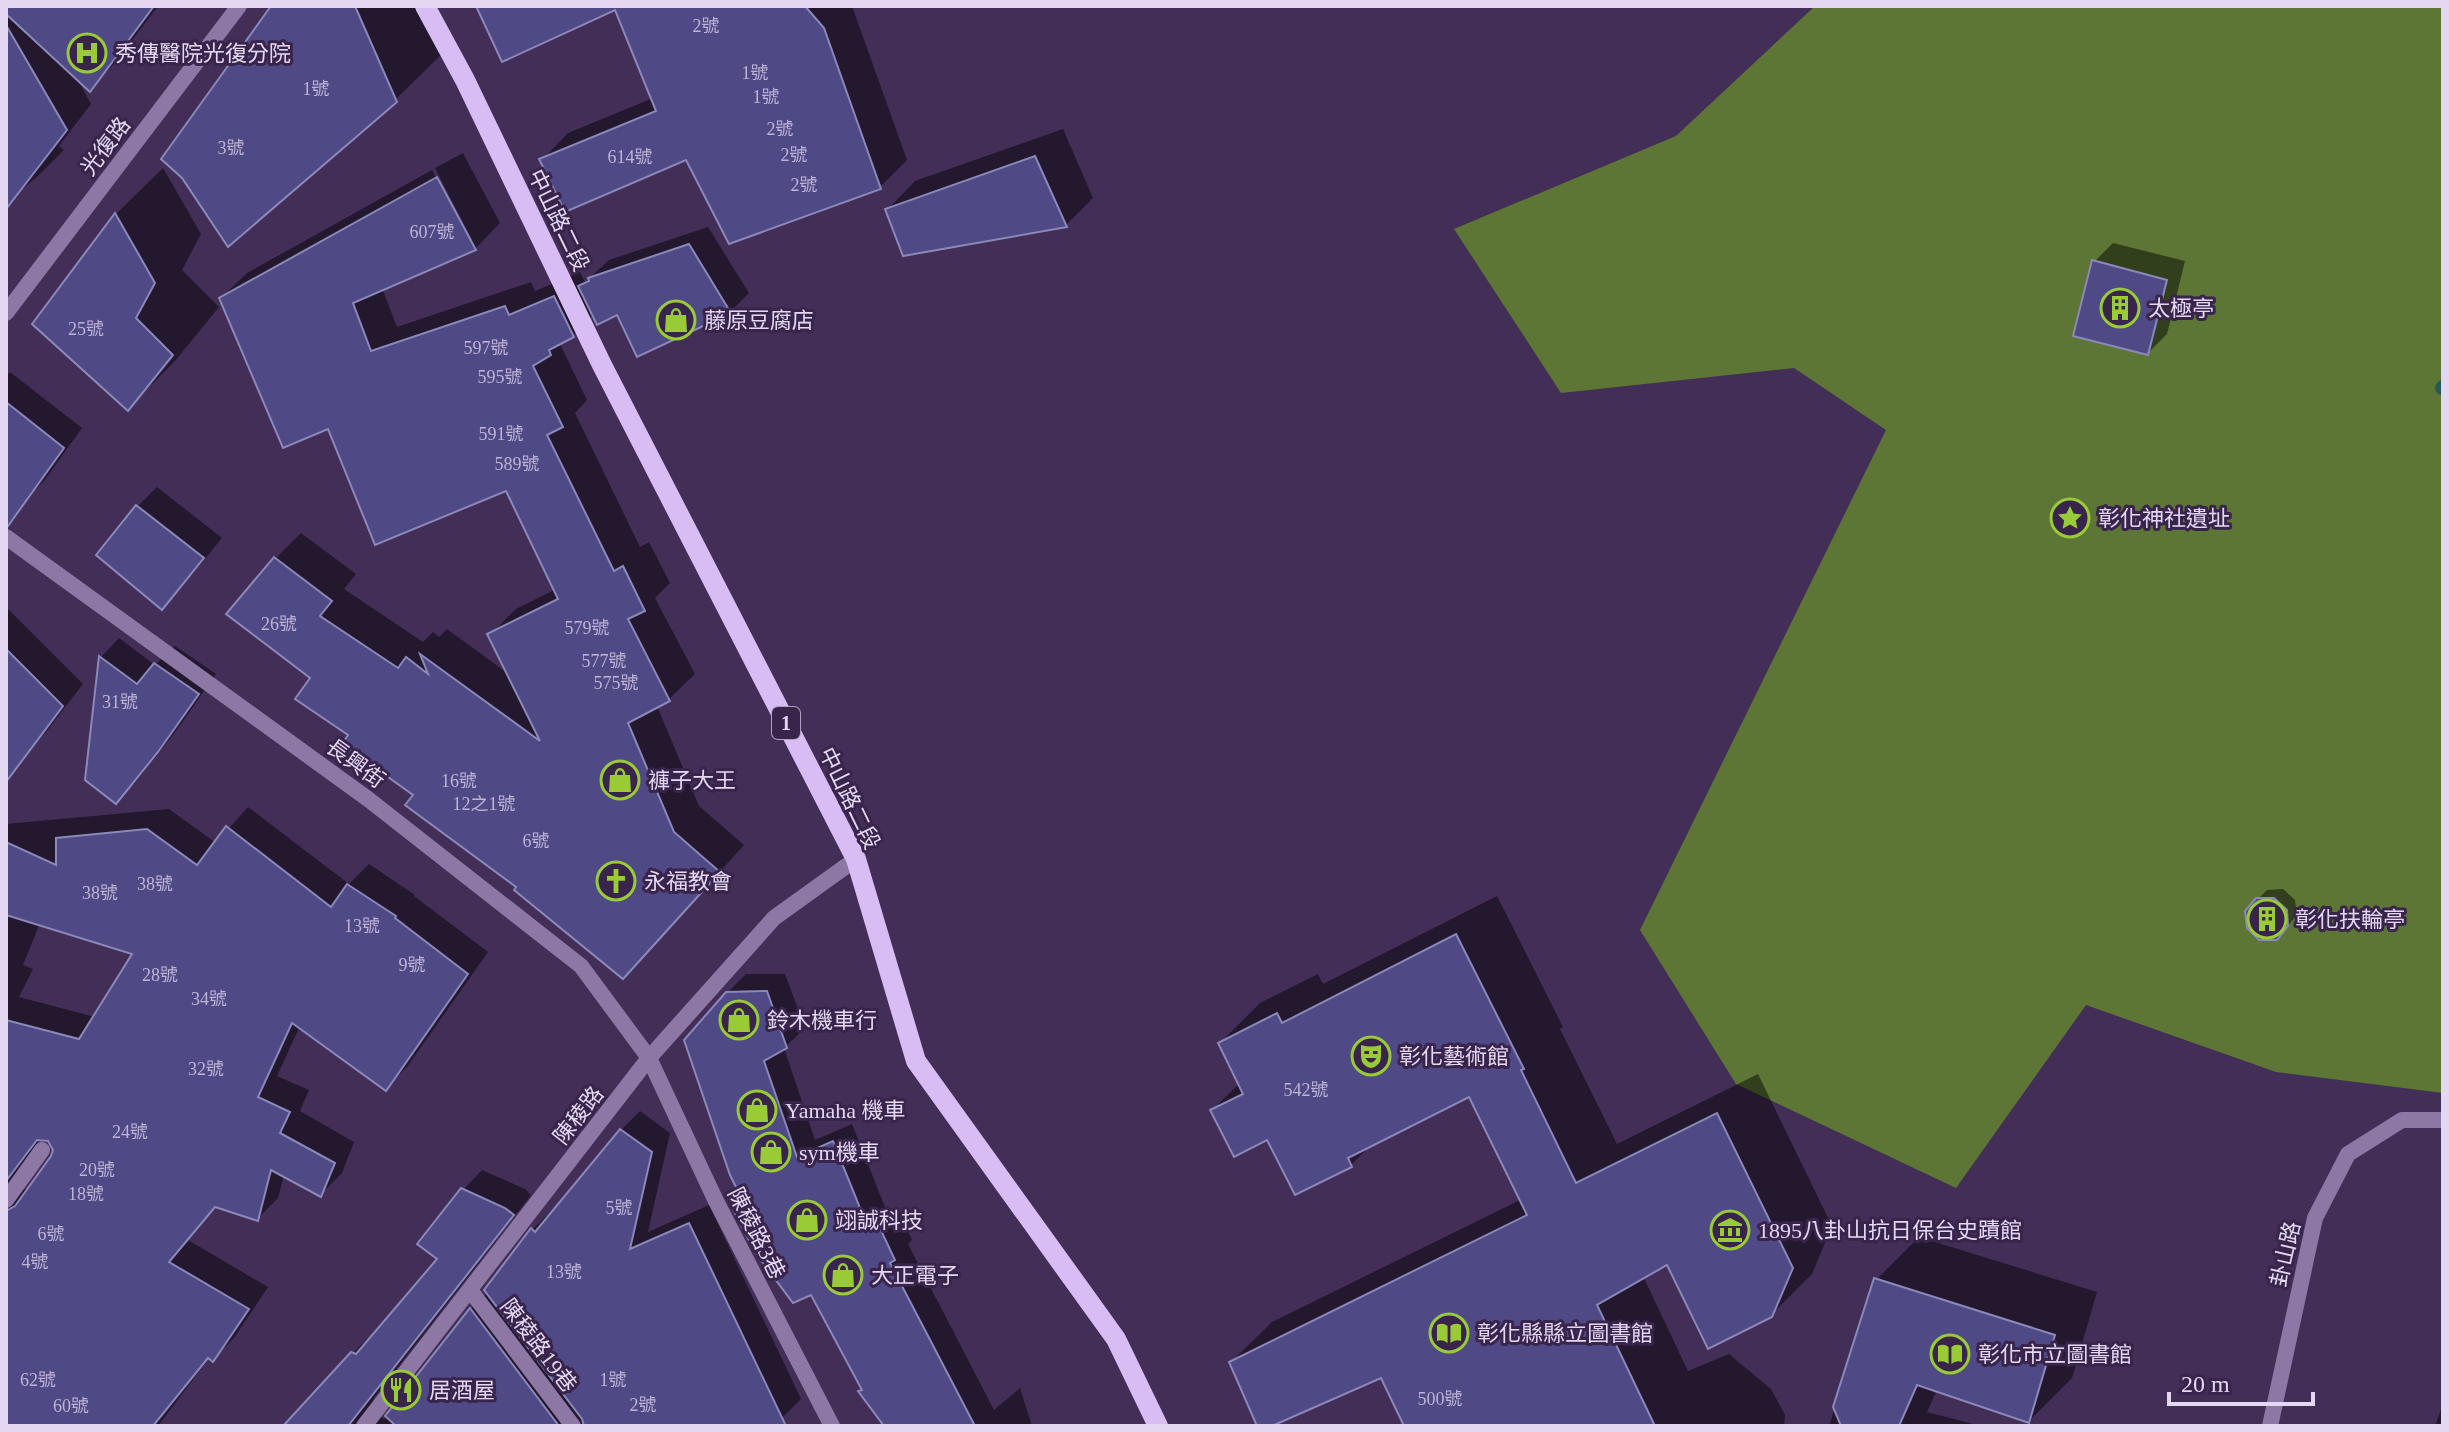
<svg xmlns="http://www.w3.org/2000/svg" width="2449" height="1432" font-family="'Times New Roman','Noto Sans TC',serif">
  <rect width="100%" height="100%" fill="#432e57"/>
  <path fill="#5d7635" d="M1815 6H2443V1093L2276 1072 2086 1005 1956 1188 1736 1084 1640 930 1886 430 1794 368 1561 393 1454 229 1676 136Z"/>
  <g fill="#0007" fill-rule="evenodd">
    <path d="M7 6H158L115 63 90 89 77 78 91 104 59 146 64 150 39 175 6 203Z"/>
    <path d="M273 6H422L443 53 395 100Z"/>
    <path d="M673 6H852L907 160 880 187 687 158 542 160 568 133 653 98Z"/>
    <path d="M1063 129 1093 198 1066 225 888 209 915 181Z"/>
    <path d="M463 153 500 223 475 249 382 288 397 327 531 282 535 291 580 272 585 282 609 260 708 227 749 293 730 312 594 314 573 335 560 344 587 400 575 413 640 547 649 542 670 583 655 598 695 674 669 699 657 706 699 806 744 845 648 951 519 887 351 734 313 677 276 558 301 533 356 574 344 589 423 642 433 632 439 637 447 629 510 675 490 635 516 609 556 589 507 488 329 426 221 298 247 273 432 170 468 240H472L435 168Z"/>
    <path d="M163 168 201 234 182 270 219 307 175 361 128 408 35 324 116 214Z"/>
    <path d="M2113 243 2185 261 2167 334 2148 353 2094 262Z"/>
    <path d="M10 372 82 428 44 481 25 499 6 483V376Z"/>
    <path d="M157 487 222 538 181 588 162 607 98 555 138 506Z"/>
    <path d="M6 607 83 684 46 732 25 753 6 777Z"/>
    <path d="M119 638 155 665 175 646 216 674 176 731 135 783 116 801 87 779 101 657Z"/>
    <path d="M248 807 349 884 369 864 415 895 414 896 488 952 407 1067 386 1088 300 1026 277 1076 309 1090 300 1111 354 1142 342 1173 321 1194 284 1175 278 1198 257 1219 217 1206 188 1240 268 1287 234 1338 213 1359 210 1357 158 1426H6V824L169 809 216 843ZM40 923 135 953 95 1017 19 997 33 969 23 965ZM44 1137 54 1145 53 1157 29 1190 22 1189 17 1171 41 1138Z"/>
    <path d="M2283 889 2295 900 2297 915 2286 928 2258 899 2267 890Z"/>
    <path d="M1497 896 1563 1027 1560 1029 1617 1144 1758 1074 1832 1226 1812 1274 1771 1315 1667 1262 1643 1276 1688 1371 1729 1354 1771 1389 1785 1415 1784 1426H1407L1382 1376 1267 1426H1259L1231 1362 1272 1322 1522 1199 1470 1094 1372 1144 1351 1165 1296 1192 1268 1137 1212 1110 1240 1083 1220 1043 1260 1003 1318 974 1323 984Z"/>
    <path d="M746 974H785L805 1028 784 1048 815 1140 852 1124 887 1212 897 1209 912 1240 908 1244 994 1410 1020 1388 1032 1426H886L812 1292 757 1251 737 1213 747 1204 727 993Z"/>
    <path d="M640 1111 670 1133 648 1232 709 1205 801 1399 782 1418 770 1426H286L353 1353 372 1334 375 1335 440 1259 463 1190 482 1170 525 1189 531 1195 374 1398 373 1411 384 1419 387 1417 471 1309 488 1292 532 1230 551 1211 554 1212 621 1130Z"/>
    <path d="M1919 1237 2097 1292 2072 1378 2029 1421 1937 1390 1927 1412 1981 1426H1829L1876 1280Z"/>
    <path d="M2443 1404V1426H2435Z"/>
  </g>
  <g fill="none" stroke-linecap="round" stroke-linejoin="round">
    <path stroke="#245a55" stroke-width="14" d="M2442 388 2443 387"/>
  </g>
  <g fill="#4f4985" stroke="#8b88ba" stroke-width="2">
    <path d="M6 6H154L90 92 6 14Z"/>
    <path d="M271 6H355L397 102 228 247 182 178 161 159Z"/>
    <path d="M476 6H805L824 28 881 189 729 244 686 160 565 212 539 159 656 111 615 10 502 62Z"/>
    <path d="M6 25 67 130 6 209Z"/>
    <path d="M1035 156 1067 227 903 256 885 209Z"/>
    <path d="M437 177 476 250 353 303 371 351 505 306 509 315 554 296 574 337 549 350 551 355 533 366 563 427 547 435 614 571 623 566 645 611 628 619 670 701 628 723 674 832 720 872 623 979 514 890 516 887 405 805 413 795 342 744 348 735 295 699 310 678 226 614 274 557 332 601 320 616 398 668 406 657 428 674 420 654 540 741 487 634 558 599 506 491 375 545 328 429 283 448 219 298Z"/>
    <path d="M115 213 155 283 136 318 173 355 128 411 32 324Z"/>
    <path d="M689 244 731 313 637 357 617 315 597 325 578 286 589 281 588 278Z"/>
    <path d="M2092 260 2167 280 2148 355 2073 336Z"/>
    <path d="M6 402 64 448 8 526H6Z"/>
    <path d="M136 505 204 558 162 610 96 555Z"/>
    <path d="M6 649 63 706 6 782Z"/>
    <path d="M99 656 137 684 154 663 199 694 158 752 116 804 85 780Z"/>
    <path d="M226 826 331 907 347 884 396 916 395 918 468 974 386 1091 292 1023 258 1097 290 1112 280 1133 335 1163 321 1197 271 1170 258 1221 215 1207 169 1262 249 1309 213 1362 208 1358 153 1426H6V1211L15 1206 51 1156 53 1150 48 1141 37 1140 6 1181V1020L79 1039 132 954 6 915V842L56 865V838L147 829 197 865Z"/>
    <path d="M2256 898H2274L2287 910 2288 926 2277 940H2259L2247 928 2245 911Z"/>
    <path d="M1456 934 1524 1069 1521 1070 1576 1183 1717 1113 1793 1268 1772 1317 1708 1349 1667 1265 1597 1305 1655 1426H1404L1381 1378 1272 1426H1257L1229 1362 1527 1215 1469 1097 1348 1158 1352 1167 1295 1195 1267 1140 1234 1157 1210 1110 1243 1094 1218 1043 1277 1013 1282 1023Z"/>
    <path d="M767 991 787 1048 764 1061 797 1157 833 1141 869 1230 879 1226 895 1260 890 1263 975 1426H884L858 1391 862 1390 811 1295 793 1303 755 1252 735 1213 756 1227 730 1175 684 1040 726 992Z"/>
    <path d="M620 1129 652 1152 630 1249 689 1223 786 1426H584L582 1419 484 1290 531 1228 535 1232Z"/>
    <path d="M461 1188 505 1208 514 1215 348 1426H283L351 1352 356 1354 437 1259 417 1244Z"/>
    <path d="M1874 1278 2055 1335 2029 1423 1917 1385 1899 1426H1841L1833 1407Z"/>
    <path d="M470 1308 559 1426H396L385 1416Z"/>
  </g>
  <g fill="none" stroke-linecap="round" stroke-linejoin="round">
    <g stroke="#8d77a4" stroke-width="16">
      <path d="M6 537 368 799 581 966 649 1058 715 1199 832 1426"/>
      <path d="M6 1200 42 1150"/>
      <path d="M470 1290 573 1426"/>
      <path d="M364 1426 649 1058 774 918 856 859"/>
      <path d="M2270 1426 2315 1218 2348 1154 2402 1120H2443"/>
    </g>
    <path stroke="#8d77a4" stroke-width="16" d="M6 313 239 6"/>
    <path stroke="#d7bdf3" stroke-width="20" d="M425 6 465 80 602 365 856 859 916 1061 1116 1339 1158 1426"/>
  </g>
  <defs>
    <symbol id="hospital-ring" viewBox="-11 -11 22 22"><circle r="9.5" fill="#39244c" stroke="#99cb36" stroke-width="1.5"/><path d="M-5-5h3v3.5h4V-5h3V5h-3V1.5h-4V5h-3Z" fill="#99cb36"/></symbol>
    <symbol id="building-ring" viewBox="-11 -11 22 22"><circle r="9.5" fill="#39244c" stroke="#99cb36" stroke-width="1.5"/><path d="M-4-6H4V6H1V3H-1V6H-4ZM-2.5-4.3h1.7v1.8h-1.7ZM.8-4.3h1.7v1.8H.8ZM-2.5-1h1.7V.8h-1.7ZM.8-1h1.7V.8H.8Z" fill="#99cb36"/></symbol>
    <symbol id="shop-ring" viewBox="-11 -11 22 22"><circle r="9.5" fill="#39244c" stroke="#99cb36" stroke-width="1.5"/><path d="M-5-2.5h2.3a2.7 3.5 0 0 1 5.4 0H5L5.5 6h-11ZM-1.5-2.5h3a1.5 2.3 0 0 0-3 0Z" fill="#99cb36"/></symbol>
    <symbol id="sight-ring" viewBox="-11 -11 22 22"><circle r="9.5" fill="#39244c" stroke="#99cb36" stroke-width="1.5"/><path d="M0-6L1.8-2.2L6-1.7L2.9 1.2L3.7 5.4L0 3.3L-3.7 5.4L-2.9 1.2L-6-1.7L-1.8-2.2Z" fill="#99cb36"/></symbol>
    <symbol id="church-ring" viewBox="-11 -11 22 22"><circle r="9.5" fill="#39244c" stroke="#99cb36" stroke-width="1.5"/><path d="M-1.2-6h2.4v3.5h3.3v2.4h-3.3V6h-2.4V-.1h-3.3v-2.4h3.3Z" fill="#99cb36"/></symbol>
    <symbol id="theatre-ring" viewBox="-11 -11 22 22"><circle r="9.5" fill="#39244c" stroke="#99cb36" stroke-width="1.5"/><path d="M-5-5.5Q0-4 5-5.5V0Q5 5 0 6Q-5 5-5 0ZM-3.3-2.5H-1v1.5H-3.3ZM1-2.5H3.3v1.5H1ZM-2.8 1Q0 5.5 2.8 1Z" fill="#99cb36"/></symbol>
    <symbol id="museum-ring" viewBox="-11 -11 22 22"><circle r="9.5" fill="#39244c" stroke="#99cb36" stroke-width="1.5"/><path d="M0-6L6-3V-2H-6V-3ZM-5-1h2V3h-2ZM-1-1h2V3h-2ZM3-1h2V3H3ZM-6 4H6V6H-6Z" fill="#99cb36"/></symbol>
    <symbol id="library-ring" viewBox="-11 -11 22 22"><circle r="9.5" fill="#39244c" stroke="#99cb36" stroke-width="1.5"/><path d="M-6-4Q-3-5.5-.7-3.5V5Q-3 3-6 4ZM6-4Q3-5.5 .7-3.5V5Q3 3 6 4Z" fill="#99cb36"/></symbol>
    <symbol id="restaurant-ring" viewBox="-11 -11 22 22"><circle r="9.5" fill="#39244c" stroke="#99cb36" stroke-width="1.5"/><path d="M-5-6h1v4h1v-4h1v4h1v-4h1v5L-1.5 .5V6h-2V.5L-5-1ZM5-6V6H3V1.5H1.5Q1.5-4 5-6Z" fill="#99cb36"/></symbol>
  </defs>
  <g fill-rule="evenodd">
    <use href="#hospital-ring" x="65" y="31" width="44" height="44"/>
    <use href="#building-ring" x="2098" y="286" width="44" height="44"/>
    <use href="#shop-ring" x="654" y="298" width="44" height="44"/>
    <use href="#sight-ring" x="2048" y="496" width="44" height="44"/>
    <use href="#shop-ring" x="598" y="758" width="44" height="44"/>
    <use href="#church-ring" x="594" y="859" width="44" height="44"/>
    <use href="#building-ring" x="2245" y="897" width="44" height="44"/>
    <use href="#shop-ring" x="717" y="998" width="44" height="44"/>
    <use href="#theatre-ring" x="1349" y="1034" width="44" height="44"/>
    <use href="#shop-ring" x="735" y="1088" width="44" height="44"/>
    <use href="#shop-ring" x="749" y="1130" width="44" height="44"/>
    <use href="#shop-ring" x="785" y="1198" width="44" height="44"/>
    <use href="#museum-ring" x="1708" y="1208" width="44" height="44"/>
    <use href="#shop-ring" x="821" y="1253" width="44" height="44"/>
    <use href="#library-ring" x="1427" y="1311" width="44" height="44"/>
    <use href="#library-ring" x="1928" y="1332" width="44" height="44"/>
    <use href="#restaurant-ring" x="379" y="1368" width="44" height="44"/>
  </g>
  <g text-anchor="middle" stroke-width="6" stroke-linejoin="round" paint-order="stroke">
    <g font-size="18" fill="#beb4d6">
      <text x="706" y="32">2號</text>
      <text x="755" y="79">1號</text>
      <text x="316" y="95">1號</text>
      <text x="766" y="103">1號</text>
      <text x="780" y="135">2號</text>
      <text x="231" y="154">3號</text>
      <text x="794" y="161">2號</text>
      <text x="630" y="163">614號</text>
      <text x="804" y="191">2號</text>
      <text x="432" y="238">607號</text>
      <text x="86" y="335">25號</text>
      <text x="486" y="354">597號</text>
      <text x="500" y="383">595號</text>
      <text x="501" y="440">591號</text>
      <text x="517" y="470">589號</text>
      <text x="279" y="630">26號</text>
      <text x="587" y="634">579號</text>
      <text x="604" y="667">577號</text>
      <text x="616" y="689">575號</text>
      <text x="120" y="708">31號</text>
      <text x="459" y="787">16號</text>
      <text x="484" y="810">12之1號</text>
      <text x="536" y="847">6號</text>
      <text x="155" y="890">38號</text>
      <text x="100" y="899">38號</text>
      <text x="362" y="932">13號</text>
      <text x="412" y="971">9號</text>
      <text x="160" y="981">28號</text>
      <text x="209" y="1005">34號</text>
      <text x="206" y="1075">32號</text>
      <text x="1306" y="1096">542號</text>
      <text x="130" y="1138">24號</text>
      <text x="97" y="1176">20號</text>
      <text x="86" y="1200">18號</text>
      <text x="619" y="1214">5號</text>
      <text x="51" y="1240">6號</text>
      <text x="35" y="1268">4號</text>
      <text x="564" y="1278">13號</text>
      <text x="38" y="1386">62號</text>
      <text x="613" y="1386">1號</text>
      <text x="1440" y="1405">500號</text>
      <text x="643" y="1411">2號</text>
      <text x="71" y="1412">60號</text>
    </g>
    <rect fill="#39244c" stroke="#b0a1c0" stroke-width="2" x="772" y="707" width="28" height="32" rx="6"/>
    <g font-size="20" font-weight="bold" fill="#e3d7f1">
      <text x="786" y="730">1</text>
    </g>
    <g font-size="22" fill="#e3d7f1" stroke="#39244c" text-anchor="start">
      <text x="115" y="61">秀傳醫院光復分院</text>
      <text x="2148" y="316">太極亭</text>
      <text x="704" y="328">藤原豆腐店</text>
      <text x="2098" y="526">彰化神社遺址</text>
      <text x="648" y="788">褲子大王</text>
      <text x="644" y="889">永福教會</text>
      <text x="2295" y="927">彰化扶輪亭</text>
      <text x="767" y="1028">鈴木機車行</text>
      <text x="1399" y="1064">彰化藝術館</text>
      <text x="785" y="1118">Yamaha 機車</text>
      <text x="799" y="1160">sym機車</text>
      <text x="835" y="1228">翊誠科技</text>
      <text x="1758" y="1238">1895八卦山抗日保台史蹟館</text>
      <text x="871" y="1283">大正電子</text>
      <text x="1477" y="1341">彰化縣縣立圖書館</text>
      <text x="1978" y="1362">彰化市立圖書館</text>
      <text x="429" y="1398">居酒屋</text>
    </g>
    <g font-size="22" fill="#e3d7f1" stroke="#39244c">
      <text transform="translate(105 146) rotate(-53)" y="8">光復路</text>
      <text transform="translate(559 220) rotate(64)" y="8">中山路二段</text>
      <text transform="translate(356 763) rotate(36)" y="8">長興街</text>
      <text transform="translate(850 798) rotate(64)" y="8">中山路二段</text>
      <text transform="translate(578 1115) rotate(-52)" y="8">陳稜路</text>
      <text transform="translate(757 1233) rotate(63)" y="8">陳稜路3巷</text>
      <text transform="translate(2285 1254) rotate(-77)" y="8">卦山路</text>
      <text transform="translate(539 1345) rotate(53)" y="8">陳稜路19巷</text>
    </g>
  </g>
  <rect width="2449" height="1432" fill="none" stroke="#e3d7f1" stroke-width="16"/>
  <path d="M2169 1392v12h144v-12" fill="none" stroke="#e3d7f1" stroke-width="4"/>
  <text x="2181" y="1392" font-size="24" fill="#e3d7f1" stroke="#39244c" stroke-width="6" paint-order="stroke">20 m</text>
</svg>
